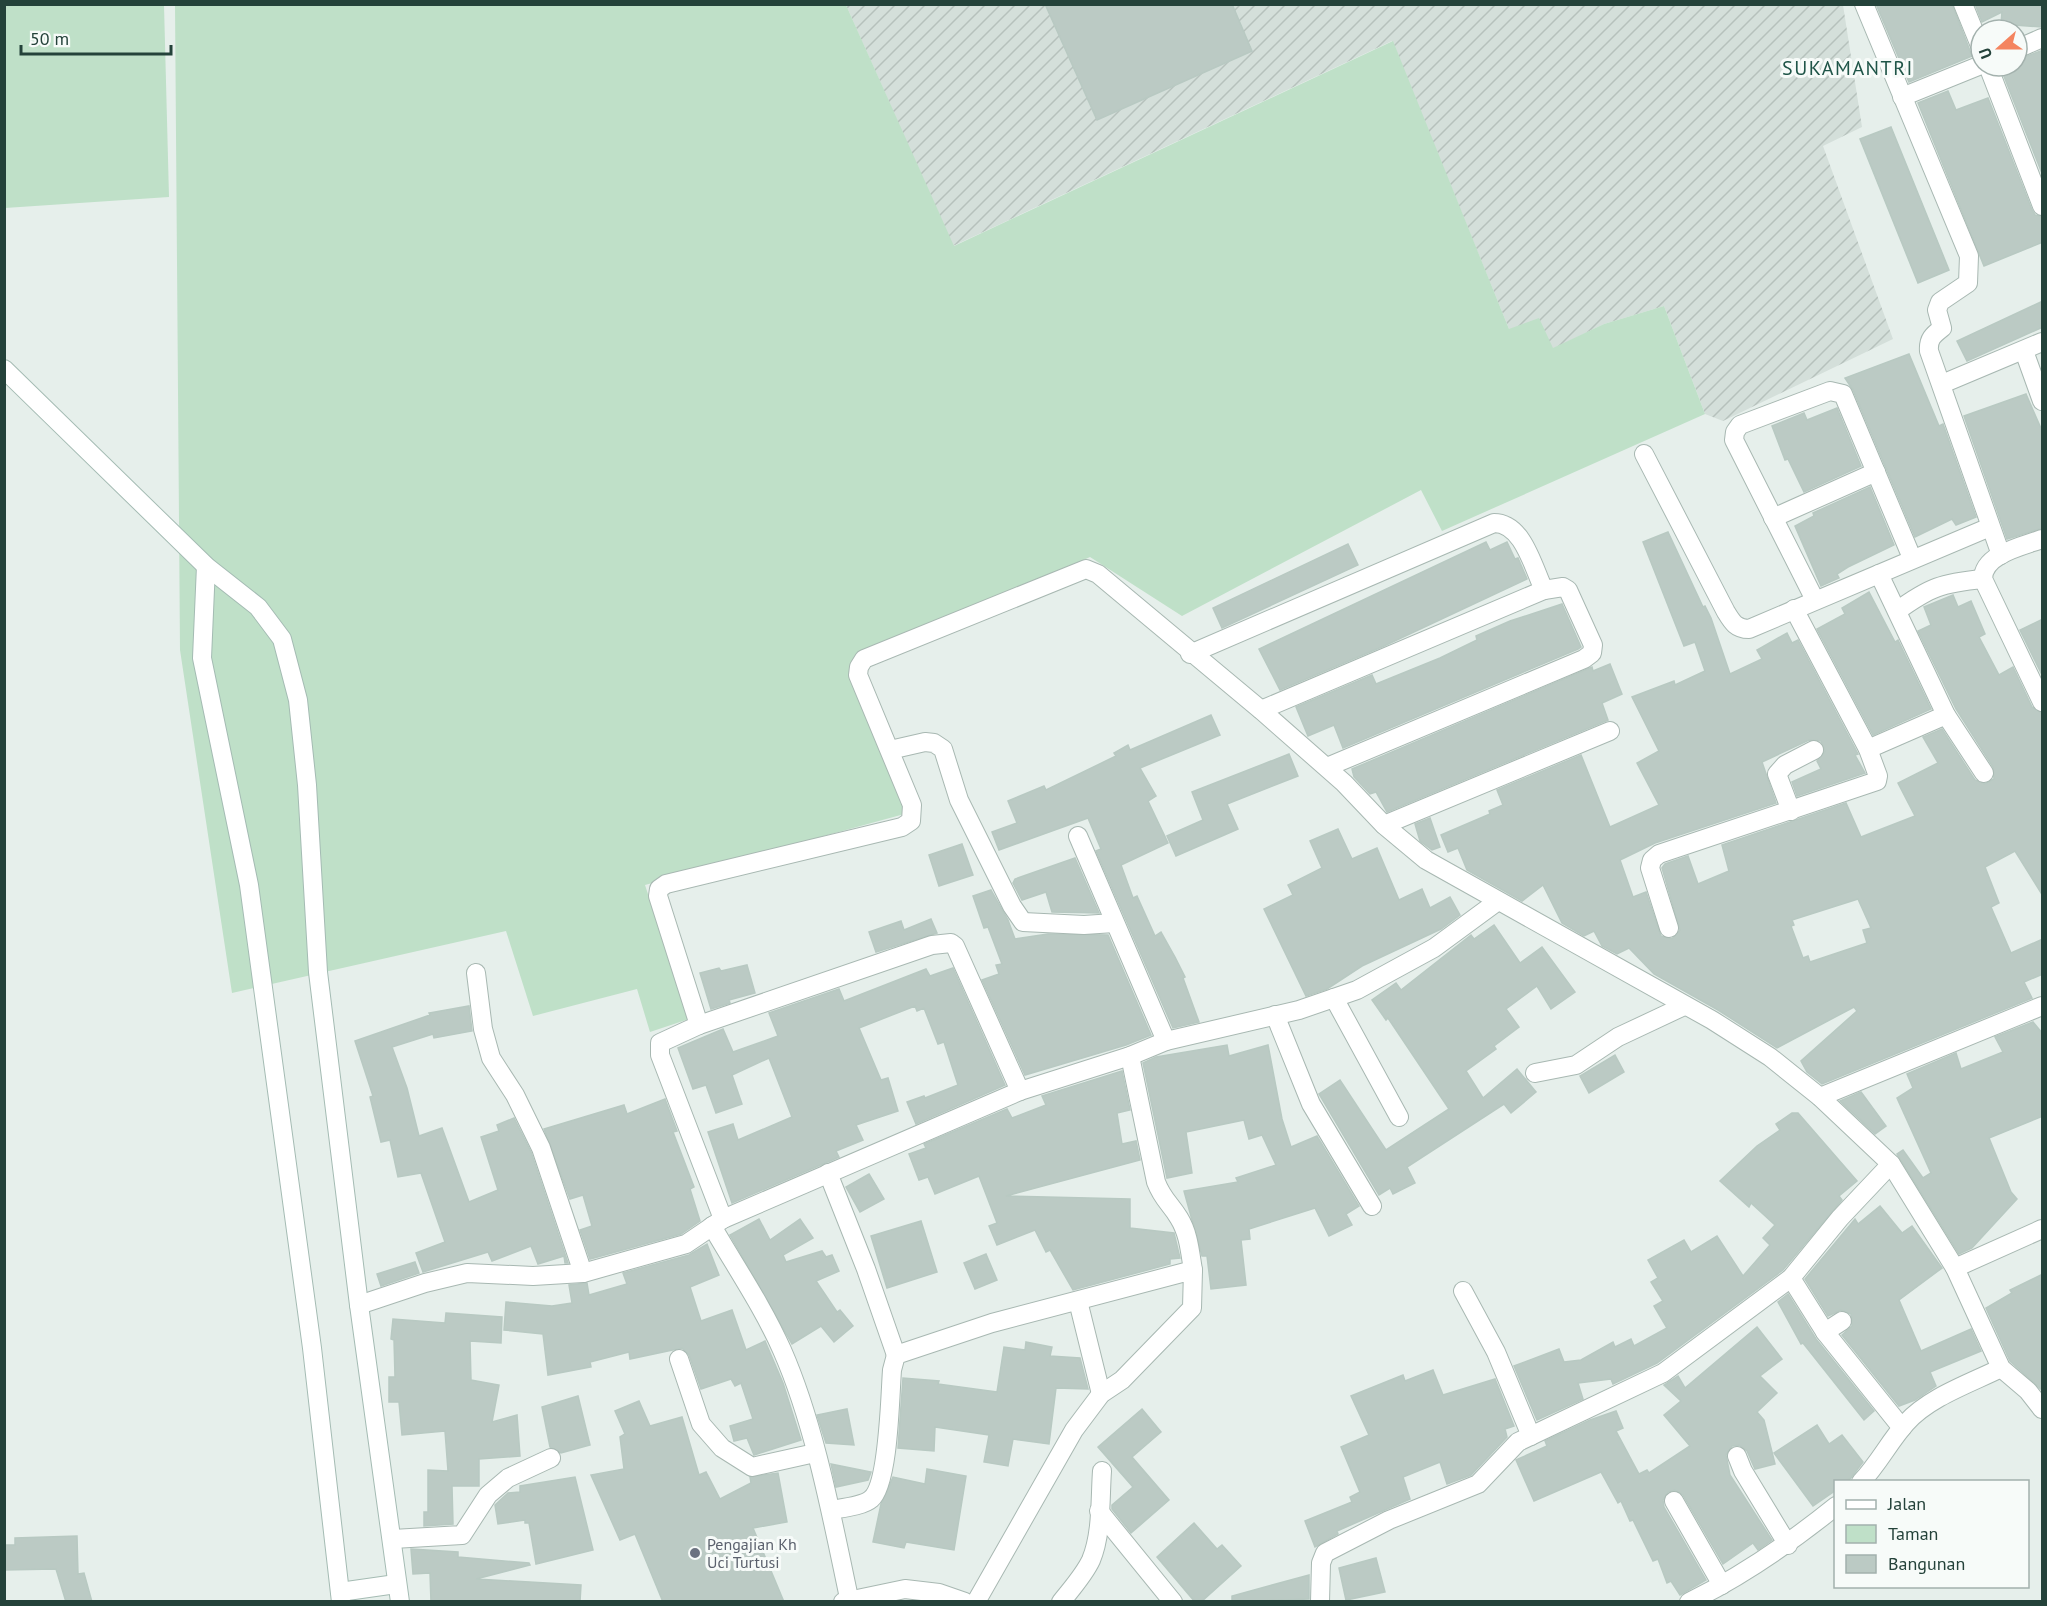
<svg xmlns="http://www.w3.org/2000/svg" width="2047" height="1606" font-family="'PT Sans',sans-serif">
  <defs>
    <pattern id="industrial-furrows" width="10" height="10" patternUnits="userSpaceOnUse" patternTransform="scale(1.5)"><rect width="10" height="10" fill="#d4dfda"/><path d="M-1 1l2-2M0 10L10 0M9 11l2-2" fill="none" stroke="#b6c1bc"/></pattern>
  </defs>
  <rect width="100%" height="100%" fill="#e6efeb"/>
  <path fill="url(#industrial-furrows)" d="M846 5H1843L1862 127 1823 146 1893 339 1723 421 1705 414 1664 306 1604 324 1553 349 1509 329 1392 41 953 246Z"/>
  <g fill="#bfe0c8">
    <path d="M5 4 164 5 169 197 5 208Z"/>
    <path d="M175 5H846L954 246 1393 41 1509 329 1539 318 1553 348 1604 324 1664 306 1705 414 1442 531 1421 490 1182 616 1090 557 849 670 908 813 645 885 689 1019 650 1032 637 989 533 1016 506 931 232 993 180 650Z"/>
  </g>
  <g fill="#bbcac4" stroke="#b8c9c2" stroke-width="1.5" fill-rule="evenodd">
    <path d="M1045 4H1232L1252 51 1097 120Z"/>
    <path d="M1876 4H1952L1972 56 1909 82Z"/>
    <path d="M1975 4H2043L2042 27 2001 24 2002 12 1982 22Z"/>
    <path d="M2043 50V176L2000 66H2017V60Z"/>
    <path d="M1948 91 1956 110 1988 98 2032 210 2035 215 2043 217V242L1984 266 1918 103Z"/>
    <path d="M1891 127 1949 270 1918 283 1860 139Z"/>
    <path d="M2043 301V327L1967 361 1957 341Z"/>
    <path d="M1909 354 1939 426 1943 424 1976 517 1956 525 1952 519 1915 537 1853 390 1845 378Z"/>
    <path d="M2026 394 2043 433V528L2007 539 1964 416Z"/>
    <path d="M1837 408 1861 466 1804 492 1788 459 1785 460 1772 426 1804 413 1807 420Z"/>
    <path d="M1870 487 1894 545 1848 567 1837 574 1839 578 1821 586 1795 526 1814 516 1813 513Z"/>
    <path d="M1668 532 1703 607 1705 606 1711 618 1730 674 1762 659 1757 650 1787 633 1792 643 1798 640 1858 754 1855 755 1865 773 1797 796 1792 782 1821 769 1817 761 1825 751 1821 741 1809 740 1762 762 1776 803 1655 843 1620 860 1633 897 1646 892 1661 936 1672 939 1680 930 1662 868 1665 864 1688 856 1698 884 1729 871 1722 845 1846 803 1861 837 1915 816 1898 783 1938 763 1923 737 1942 729 1975 780 1985 784 1994 779 1993 767 1956 709 1918 631 1931 625 1924 607 1953 595 1958 607 1971 601 1985 634 1979 637 1999 675 2013 667 2032 707 2043 713V896L2015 851 1985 867 1999 903 1991 907 2011 953 2043 939V974L2024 982 2032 998 1822 1084 1807 1072 1801 1061 1857 1011 1854 1007 1777 1048 1718 1010 1654 974 1629 948 1617 954 1602 946 1594 931 1584 936 1562 923 1543 885 1522 901 1467 870 1458 848 1448 852 1441 835 1490 814 1489 811 1503 805 1497 790 1581 755 1610 827 1659 805 1637 763 1659 751 1632 697 1674 681 1675 685 1705 671 1695 642 1684 646 1643 542ZM1858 899 1871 928 1863 930 1867 943 1810 962 1808 956 1803 958 1791 926 1794 925 1792 920Z"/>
    <path d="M1486 542 1490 550 1507 542 1515 559 1518 558 1527 579 1384 646 1280 690 1259 649Z"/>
    <path d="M1348 544 1358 565 1222 628 1213 608Z"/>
    <path d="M1869 592 1895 642 1898 640 1931 709 1873 735 1817 629 1845 614 1842 608Z"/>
    <path d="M1562 604 1581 647 1578 649 1343 748 1334 725 1308 736 1296 707 1372 675 1376 684 1440 658 1477 640 1476 636 1510 621Z"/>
    <path d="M2043 619V677L2020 630Z"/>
    <path d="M1610 664 1622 694 1602 703 1608 720 1387 812 1376 792 1370 794 1354 777 1352 769 1592 667 1593 671Z"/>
    <path d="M1211 715 1220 735 1140 768 1156 796 1148 801 1168 843 1121 865 1133 898 1137 896 1155 936 1161 932 1175 957 1185 977 1183 978 1199 1022 1173 1028 1096 851 1101 849 1088 818 999 850 992 832 1017 823 1008 801 1044 786 1046 790 1116 756 1114 753 1128 745 1130 750Z"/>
    <path d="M1289 754 1298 776 1227 804 1238 829 1176 856 1167 836 1203 820 1192 792Z"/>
    <path d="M1430 818 1440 847 1432 850 1420 841 1415 824Z"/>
    <path d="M1338 829 1352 859 1377 848 1399 900 1422 889 1430 908 1450 897 1460 915 1441 929 1362 966 1327 989 1306 996 1264 909 1293 895 1288 885 1322 868 1310 841Z"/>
    <path d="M962 844 973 875 939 886 929 855Z"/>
    <path d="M1075 858 1099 913 1052 912 1046 892 1022 900 1013 883 1015 879Z"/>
    <path d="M991 890 1008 920 1015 939 1048 934 1108 935 1151 1035 1126 1045 1025 1075 982 980 999 974 996 965 1002 964 988 927 984 928 973 896Z"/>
    <path d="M931 919 937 933 876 952 869 932 901 921 904 930Z"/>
    <path d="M1494 925 1520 963 1542 947 1575 992 1551 1009 1537 986 1506 1009 1519 1027 1494 1046 1496 1049 1466 1071 1483 1098 1517 1069 1536 1092 1511 1113 1504 1104 1407 1167 1415 1183 1393 1194 1390 1188 1379 1195 1319 1094 1340 1080 1386 1150 1449 1109 1388 1018 1386 1020 1372 1000 1396 983 1401 990 1471 935 1474 939Z"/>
    <path d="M747 965 755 993 729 1000 730 1003 711 1009 700 973 719 968 721 971Z"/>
    <path d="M953 968 1005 1085 916 1124 907 1102 924 1096 925 1098 958 1085 944 1042 938 1044 924 1008 917 1011 915 1006 859 1028 881 1080 888 1078 898 1111 856 1125 863 1140 836 1151 839 1157 732 1203 708 1132 733 1124 738 1140 792 1117 769 1058 732 1075 742 1104 716 1113 706 1085 693 1089 678 1048 723 1029 733 1052 778 1036 769 1013 839 989 844 1001 926 969 930 976Z"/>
    <path d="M469 1006 472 1031 434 1038 433 1034 392 1047 407 1088 419 1136 442 1128 469 1202 498 1190 481 1137 499 1131 497 1125 514 1118 531 1152 568 1263H565L564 1256 538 1264 531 1246 492 1261 488 1252 423 1272 416 1253 445 1242 421 1173 398 1177 390 1140 381 1142 370 1097 373 1096 355 1041 430 1015 429 1013Z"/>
    <path d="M2033 1022 2043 1034V1116L1989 1138 2011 1192 2017 1199 1972 1248 1959 1254 1897 1154 1903 1150 1923 1178 1931 1173 1897 1098 1913 1088 1907 1074 1956 1053 1961 1069 2003 1052 1995 1037Z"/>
    <path d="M1227 1045 1229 1056 1268 1045 1282 1119 1291 1147 1317 1136 1359 1206 1346 1214 1352 1225 1329 1236 1315 1208 1249 1229 1250 1239 1241 1240 1246 1285 1211 1289 1207 1256H1202L1184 1191 1238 1182 1236 1178 1276 1165 1262 1135 1249 1139 1244 1120 1186 1132 1192 1173 1167 1178 1143 1063 1156 1057Z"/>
    <path d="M1615 1055 1624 1072 1589 1093 1580 1076Z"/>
    <path d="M1122 1071 1130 1110 1117 1113 1122 1144 1136 1141 1140 1160 1006 1196 1130 1199V1228L1174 1233 1180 1258 1170 1259V1264L1073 1290 1050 1250 1046 1252 1035 1230 997 1245 989 1226 997 1223 979 1176 935 1194 928 1177 919 1180 909 1154 926 1148 924 1144 1007 1109 1012 1118 1046 1105 1042 1096Z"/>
    <path d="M1861 1092 1886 1126 1875 1134 1840 1101Z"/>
    <path d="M665 1099 677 1131 673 1132 694 1187 690 1189 700 1221 681 1234 590 1259 580 1230 592 1226 583 1195 570 1199 544 1129 624 1105 627 1114Z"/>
    <path d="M1792 1113H1798L1857 1181 1839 1196 1842 1200 1783 1270 1657 1363 1613 1384 1611 1379 1578 1383 1583 1399 1537 1420 1514 1366 1559 1349 1564 1362 1581 1360 1613 1342 1615 1347 1631 1339 1634 1346 1667 1328 1654 1306 1663 1301 1651 1282 1658 1278 1648 1260 1684 1240 1691 1252 1717 1236 1743 1276 1770 1245 1763 1238 1775 1225 1751 1203 1749 1207 1720 1181 1757 1146 1780 1130 1776 1124Z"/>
    <path d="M869 1174 884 1199 860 1212 846 1187Z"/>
    <path d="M1880 1206 1902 1233 1912 1226 1942 1268 1899 1300 1921 1351 1971 1329 1981 1351 1930 1372 1936 1386 1915 1400 1899 1406 1842 1335 1852 1326 1851 1314 1841 1310 1828 1316 1805 1279 1855 1219 1858 1224Z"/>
    <path d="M759 1219 770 1240 800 1219 813 1238 783 1255 786 1262 822 1251 826 1257 832 1255 839 1271 816 1281 837 1312 840 1310 853 1326 834 1342 821 1326 792 1344 730 1235Z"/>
    <path d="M921 1221 937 1272 887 1288 871 1236Z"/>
    <path d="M707 1244 719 1275 690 1287 701 1321 732 1310 746 1350 765 1341 783 1383 801 1440 754 1455 747 1438 734 1441 730 1426 753 1419 741 1383 735 1386 731 1379 701 1389 689 1355 682 1348 630 1359 629 1352 590 1362 591 1367 548 1375 543 1334 504 1330 506 1302 552 1306 572 1303 569 1285 587 1283 589 1295 627 1284 623 1273 689 1255Z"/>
    <path d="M986 1254 997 1280 975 1289 964 1263Z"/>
    <path d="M415 1262 419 1273 381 1286 377 1274Z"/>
    <path d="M2043 1274V1391L2010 1361 1986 1308 2012 1293 2010 1290Z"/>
    <path d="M1788 1294 1816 1339 1874 1411 1864 1420 1803 1343 1801 1344 1778 1302Z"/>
    <path d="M446 1313 502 1317 501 1343 470 1341 471 1380 499 1385 492 1422 517 1415 520 1456 479 1459V1486H452L453 1524 424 1526V1512H428V1470L448 1471 445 1431 402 1435 399 1402H389V1377H395L394 1340 391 1339 393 1319 445 1323Z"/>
    <path d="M1757 1327 1782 1359 1760 1376 1777 1393 1757 1412 1764 1420 1775 1464 1755 1469 1747 1451 1739 1445 1732 1446 1726 1455 1730 1475 1772 1540 1758 1550 1753 1543 1723 1564 1683 1495 1675 1490 1668 1492 1663 1500 1664 1507 1706 1580 1680 1595 1671 1581 1667 1583 1658 1559 1653 1561 1633 1520 1630 1521 1621 1501 1618 1503 1601 1472 1534 1501 1516 1460 1547 1446 1545 1441 1590 1420 1616 1411 1623 1428 1616 1431 1639 1474 1647 1470 1649 1473 1690 1446 1664 1415 1681 1401 1664 1385 1678 1376 1685 1388Z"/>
    <path d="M1026 1342 1052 1347 1050 1356 1080 1358 1088 1389 1056 1388 1049 1444 1013 1439 1008 1466 984 1462 989 1435 935 1427 934 1451 898 1448 903 1378 939 1381 938 1384 997 1392 1004 1347 1025 1350Z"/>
    <path d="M1433 1370 1443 1395 1495 1379 1514 1426 1505 1429 1507 1437 1471 1475 1447 1484 1440 1462 1403 1477 1410 1499 1337 1531 1338 1534 1315 1547 1305 1521 1352 1502 1350 1497 1360 1492 1341 1447 1369 1435 1351 1396 1403 1375 1405 1381Z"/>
    <path d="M578 1396 590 1445 561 1453 550 1447 542 1407Z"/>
    <path d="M639 1401 650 1426 682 1417 699 1475 706 1472 720 1499 751 1483 750 1477 778 1473 787 1522 753 1528 784 1602H663L635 1534 620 1540 591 1475 624 1469 620 1437 625 1434 615 1411Z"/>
    <path d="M847 1409 854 1445 826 1443 817 1415Z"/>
    <path d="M1142 1409 1161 1432 1132 1457 1169 1500 1131 1533 1112 1509V1505L1133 1487 1098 1447Z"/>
    <path d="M1817 1425 1829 1444 1842 1435 1863 1462 1850 1479 1836 1482V1490L1813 1506 1774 1453Z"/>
    <path d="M831 1464 871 1472 868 1480 836 1487Z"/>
    <path d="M927 1469 966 1476 954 1550 906 1542 904 1548 873 1542 881 1504 893 1477 925 1484Z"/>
    <path d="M575 1477 593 1550 536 1564 529 1523H525V1520L498 1524 495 1505 508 1493 520 1492V1486Z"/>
    <path d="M1194 1523 1217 1549 1222 1545 1241 1566 1201 1602H1195L1157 1557Z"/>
    <path d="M77 1536 78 1574 84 1573 92 1602H66L56 1569 4 1570V1545H15V1538Z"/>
    <path d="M411 1549 458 1552V1557L529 1563 530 1565 476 1579 581 1585 580 1602H431L430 1573 413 1574Z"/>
    <path d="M1376 1558 1385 1592 1346 1600 1339 1568Z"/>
    <path d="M1309 1575V1599L1232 1602V1596Z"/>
  </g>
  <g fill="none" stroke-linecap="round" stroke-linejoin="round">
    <defs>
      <g id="street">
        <path d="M1864 4 1969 256 1968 283 1940 302 1937 310 1942 328C1933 335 1928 339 1929 351L2001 555"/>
        <path d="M1963 4 1981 48"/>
        <path d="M2017 49 2042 38"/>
        <path d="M1988 66 2042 206"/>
        <path d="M1902 97 1981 65"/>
        <path d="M2024 351 2042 401"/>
        <path d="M1942 384 2042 342"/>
        <path d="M1644 454 1726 612C1732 622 1736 629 1749 629L1990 527"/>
        <path d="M1773 518 1876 472"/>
        <path d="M2042 539C2023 546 1983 554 1983 579L2042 702"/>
        <path d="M1879 574 1946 715 1984 773"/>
        <path d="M1815 600 1734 440 1735 432 1740 425 1830 391 1843 394 1912 558"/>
        <path d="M1897 611C1930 587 1942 583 1983 579"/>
        <path d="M1190 654 1494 523C1523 523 1533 567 1544 590L1563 587 1568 590 1593 645 1592 653 1584 659 1327 767"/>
        <path d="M1261 710 1544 590"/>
        <path d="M1868 749 1946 715"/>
        <path d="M890 750 925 742 934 743 943 749 959 800 1012 906 1023 922 1084 925 1114 923"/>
        <path d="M1791 811 1777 774 1785 765 1814 750"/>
        <path d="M1384 825 1610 731"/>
        <path d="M1078 836 1166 1041"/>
        <path d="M1669 928 1650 868 1652 860 1659 854 1877 781 1878 776 1868 749 1794 609"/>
        <path d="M476 973 483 1029 491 1058 515 1095 541 1148 583 1273"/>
        <path d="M1334 998 1399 1117"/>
        <path d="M1275 1015 1311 1104 1372 1206"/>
        <path d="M699 1025 932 945 951 943 955 946 1020 1091"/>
        <path d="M1130 1056 1156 1182C1163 1200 1170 1203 1179 1218 1189 1234 1190 1253 1193 1270"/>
        <path d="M1535 1073 1576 1065 1618 1037 1684 1006"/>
        <path d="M1820 1097 2042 1006"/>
        <path d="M828 1173 866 1269 896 1355"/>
        <path d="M723 1219 660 1055V1043L699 1025 658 896 659 889 666 884 902 827 911 821 912 805 858 675 859 667 864 659 1086 569 1098 574 1261 710 1344 783 1384 825 1426 860 1712 1020 1770 1057 1820 1097 1891 1164 1955 1268 2001 1368 2028 1391 2042 1409"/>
        <path d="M712 1226C735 1266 763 1307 782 1350 815 1425 832 1518 849 1598"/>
        <path d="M1955 1268 2042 1229"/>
        <path d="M1791 1278 1825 1332 1902 1428"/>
        <path d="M1463 1291 1496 1352 1531 1436"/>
        <path d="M1078 1301 1101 1394"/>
        <path d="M359 1305 425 1283 467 1273 533 1276 583 1273 686 1244 723 1219 1020 1091 1130 1056 1166 1041 1299 1010 1357 990 1434 948 1498 901"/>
        <path d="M1825 1332 1842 1321"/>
        <path d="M679 1359 701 1424 722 1448 752 1467 815 1453"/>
        <path d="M1737 1456 1743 1471 1788 1545"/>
        <path d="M1861 1482C1879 1463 1889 1442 1906 1423 1929 1397 1971 1383 2001 1368"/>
        <path d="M1674 1501 1722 1585"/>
        <path d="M831 1510C842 1508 863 1506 871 1499 889 1484 890 1395 892 1370L896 1355 992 1323 1193 1270 1192 1308 1122 1380 1101 1394 1074 1430 976 1602"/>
        <path d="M1099 1511 1173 1602"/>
        <path d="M393 1539 462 1535 488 1495 508 1478 551 1458"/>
        <path d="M843 1602 905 1589 939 1593 965 1602"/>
        <path d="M1061 1602C1072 1588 1084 1575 1091 1560 1102 1534 1100 1499 1102 1471"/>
        <path d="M1320 1602 1321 1563 1325 1553 1389 1520 1478 1484 1518 1442 1663 1373 1791 1278 1840 1218 1891 1164"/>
        <path d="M1689 1602C1743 1576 1790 1543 1836 1506"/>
      </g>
      <g id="secondary">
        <path d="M4 369 206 566 258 607 282 639 298 700 307 785 318 972 359 1305 400 1602"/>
        <path d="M206 566 202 658 249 885 312 1348 341 1602"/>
        <path d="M340 1592 396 1584"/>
      </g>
    </defs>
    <use href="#street" stroke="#a8b8b2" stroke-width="20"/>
    <use href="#secondary" stroke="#a4bbb3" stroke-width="20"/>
    <use href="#street" stroke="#fff" stroke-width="18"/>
    <use href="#secondary" stroke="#fff" stroke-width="18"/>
  </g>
  <circle fill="#6b7280" stroke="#f7fbf9" stroke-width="2" cx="695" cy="1553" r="6"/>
  <g text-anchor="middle" stroke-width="6" stroke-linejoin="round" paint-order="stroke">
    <g font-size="16" fill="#5b616d" stroke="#f7fbf9" text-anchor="start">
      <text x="707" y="1550">Pengajian Kh<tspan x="707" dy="18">Uci Turtusi</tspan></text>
    </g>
    <g font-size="20" letter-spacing="1.5" fill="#1f5548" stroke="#f7fbf9">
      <text x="1848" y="75">SUKAMANTRI</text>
    </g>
  </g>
  <rect width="2047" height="1606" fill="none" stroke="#24423a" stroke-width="12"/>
  <rect x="1834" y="1480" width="195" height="108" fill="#f7fbf9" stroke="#a3b1ad" stroke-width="1.5"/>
  <rect x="1846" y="1500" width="30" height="9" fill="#ffffff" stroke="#a3b1ad" stroke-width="1.5"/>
  <text x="1888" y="1510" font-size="18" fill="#24423a">Jalan</text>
  <rect x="1846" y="1525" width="30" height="18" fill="#bfe0c8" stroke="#a3b1ad" stroke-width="1.5"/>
  <text x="1888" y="1540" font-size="18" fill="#24423a">Taman</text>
  <rect x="1846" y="1555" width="30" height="18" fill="#bbcac4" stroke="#a3b1ad" stroke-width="1.5"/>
  <text x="1888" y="1570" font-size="18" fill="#24423a">Bangunan</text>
  <g transform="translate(1999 48) rotate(249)"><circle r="28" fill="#f7fbf9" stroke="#a3b1ad" stroke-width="1.5"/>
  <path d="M0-4.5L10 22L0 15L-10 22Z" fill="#f4845f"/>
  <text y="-9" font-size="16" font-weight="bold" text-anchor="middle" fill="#24423a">U</text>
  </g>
  <path d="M21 45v9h150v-9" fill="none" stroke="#24423a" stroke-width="3"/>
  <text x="30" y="45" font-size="18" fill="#24423a" stroke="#f7fbf9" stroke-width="4.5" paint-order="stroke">50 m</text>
</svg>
